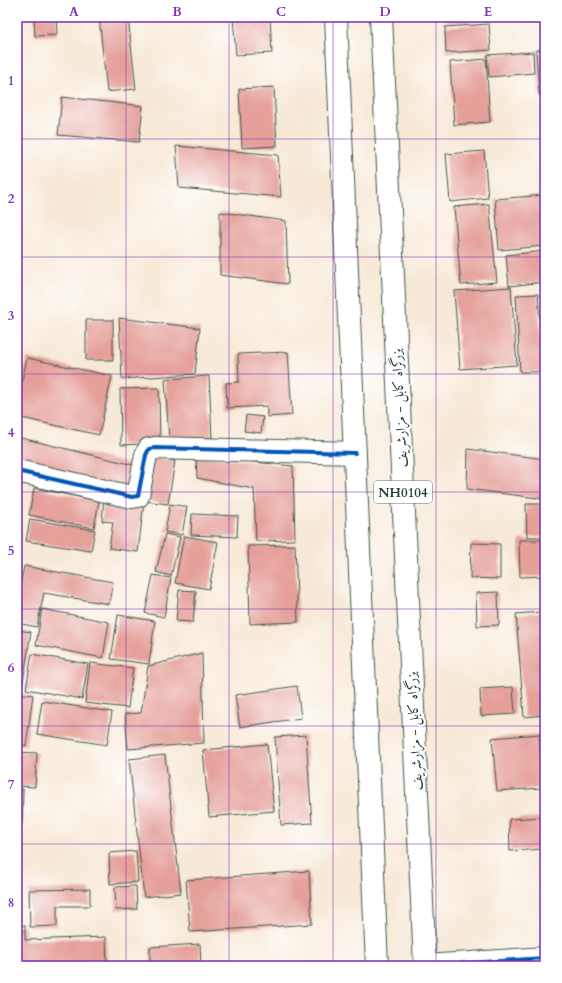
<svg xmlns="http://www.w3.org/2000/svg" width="562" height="983" font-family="Cardo,Amiri,serif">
  <rect width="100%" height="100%" fill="#fff"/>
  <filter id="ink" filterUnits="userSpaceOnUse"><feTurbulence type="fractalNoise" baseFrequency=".025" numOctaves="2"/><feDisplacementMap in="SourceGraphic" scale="8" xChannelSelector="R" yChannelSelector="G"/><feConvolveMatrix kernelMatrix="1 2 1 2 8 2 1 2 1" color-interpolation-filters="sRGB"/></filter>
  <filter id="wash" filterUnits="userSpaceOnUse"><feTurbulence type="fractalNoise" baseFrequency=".012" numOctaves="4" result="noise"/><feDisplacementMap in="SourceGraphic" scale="16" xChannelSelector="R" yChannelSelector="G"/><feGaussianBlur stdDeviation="0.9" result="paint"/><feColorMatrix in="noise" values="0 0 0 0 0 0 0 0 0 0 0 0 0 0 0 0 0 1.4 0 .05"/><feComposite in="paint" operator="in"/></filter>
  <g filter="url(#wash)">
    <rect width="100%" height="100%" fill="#f7e9d7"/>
    <g id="blocks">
      <g fill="#e5a09a">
        <path d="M34 17H56L57 35 35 36Z"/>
        <path d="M99 17H128L136 89 107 92Z"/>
        <path d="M270 17 272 53 236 55 233 18Z"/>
        <path d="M447 17H494V20L447 22Z"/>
        <path d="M489 24 491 50 446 53 445 27Z"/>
        <path d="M545 49V95H539L536 50Z"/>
        <path d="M533 52 534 73 489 77 487 55Z"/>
        <path d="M486 59 490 122 454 125 450 62Z"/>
        <path d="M274 87 277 146 242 148 239 89Z"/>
        <path d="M62 97 143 106 139 142 58 135Z"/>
        <path d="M176 146 278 155 281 197 179 188Z"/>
        <path d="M484 151 488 198 450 202 446 154Z"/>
        <path d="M545 195V246L499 250 495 199Z"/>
        <path d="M489 204 497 282 461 285 454 207Z"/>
        <path d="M220 212 286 221 288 284 220 275Z"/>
        <path d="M545 251V282L509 286 506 255Z"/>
        <path d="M511 287 517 365 460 369 454 291Z"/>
        <path d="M538 294 542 350H545V372H520L516 295Z"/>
        <path d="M119 318 200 328 195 374 122 379Z"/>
        <rect x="86" y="320" width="27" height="40"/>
        <path d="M288 352 292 415 267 417V406L227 408 226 383 239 382 238 354Z"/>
        <path d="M27 358 112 376 99 435 17 417V404Z"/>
        <path d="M209 376 212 438 169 441 165 379Z"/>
        <path d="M159 388 160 443 121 445 120 389Z"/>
        <path d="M246 415 263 417 261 433 244 431Z"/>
        <path d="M17 437 142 467 135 494 17 466Z"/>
        <path d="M468 449 545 459V499L467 489Z"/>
        <path d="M196 456 293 466 295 540 256 541 254 489 197 478Z"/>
        <path d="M152 457 175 461 168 504 145 501Z"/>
        <path d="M34 488 99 501 94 528 29 515Z"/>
        <path d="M104 497 144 502 138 552 109 548 113 522 102 521Z"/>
        <path d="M170 504 187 507 182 535 165 532Z"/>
        <path d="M526 504H545V537H527Z"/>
        <path d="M192 514 238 516 237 537 191 535Z"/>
        <path d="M30 519 95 530 91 551 26 541Z"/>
        <path d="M165 534 180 537 171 576 156 572Z"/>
        <path d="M184 536 218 542 209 589 175 583Z"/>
        <path d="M519 540H545V576L520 577Z"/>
        <path d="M471 543 500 544V579L470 578Z"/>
        <path d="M295 545 298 622 250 624 248 546Z"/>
        <path d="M24 566 113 582 109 604 44 593 37 627 17 623V603Z"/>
        <path d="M153 575 171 578 164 617 145 613Z"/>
        <path d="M179 590 196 591 193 622 176 621Z"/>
        <path d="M498 592 499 625 477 626 476 593Z"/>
        <path d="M42 609 109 622 103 658 36 645Z"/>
        <path d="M541 612 545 672V715L524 717 516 614Z"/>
        <path d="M118 615 155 621 149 664 111 659Z"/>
        <path d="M17 630 31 632 22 688 17 687Z"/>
        <path d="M202 653 204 743 128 749 125 714 141 713 148 666Z"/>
        <path d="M32 654 88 664 82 699 26 689Z"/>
        <path d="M90 663 133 668 128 708 85 703Z"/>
        <path d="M297 686 301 718 240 727 235 695Z"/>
        <path d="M513 687 515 714 481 716 480 689Z"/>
        <path d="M17 693 33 695 26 746 17 745Z"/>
        <path d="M42 701 112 712 107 745 37 734Z"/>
        <path d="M539 734 543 788 497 791 492 738Z"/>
        <path d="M306 735 312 823 281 825 275 737Z"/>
        <path d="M267 744 274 811 209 817 203 750Z"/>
        <path d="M17 752 37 753 35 787 17 786Z"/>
        <path d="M165 755 181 893 144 897 129 759Z"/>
        <path d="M17 789H23L22 824 17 823Z"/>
        <path d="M545 817V849L510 851 509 819Z"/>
        <path d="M136 851 138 882 110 884 109 853Z"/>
        <path d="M309 871 312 924 190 932 186 880Z"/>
        <path d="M136 886 137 909 116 910 115 887Z"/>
        <path d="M90 889V906H57V926L30 927 29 890Z"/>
        <path d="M25 925V940L106 937 107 966H17V926Z"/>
        <path d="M200 944 201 966H150V947Z"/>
      </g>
    </g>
  </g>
  <g filter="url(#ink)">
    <use href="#blocks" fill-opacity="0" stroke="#3f574c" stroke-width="1"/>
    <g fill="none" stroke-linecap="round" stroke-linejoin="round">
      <defs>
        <g id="minor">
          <path d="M17 471 132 497 138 496 146 455 149 449 155 448 355 453"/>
          <path d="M425 966 545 958"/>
        </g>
        <g id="trunk">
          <path d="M336 17 377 966"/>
          <path d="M381 17 425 966"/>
        </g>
      </defs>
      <use href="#minor" stroke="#3f574c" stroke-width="24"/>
      <use href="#trunk" stroke="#3f574c" stroke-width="24"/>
      <use href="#minor" stroke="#fff" stroke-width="22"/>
      <use href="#trunk" stroke="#fff" stroke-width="22"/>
      <defs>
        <g id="cycleway">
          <path d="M17 471 132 497 138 496 146 455 149 449 155 448 355 453"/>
          <path d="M425 966 545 958"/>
        </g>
      </defs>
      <use href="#cycleway" stroke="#fff" stroke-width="6"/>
      <use href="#cycleway" stroke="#0057b8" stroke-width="4"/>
    </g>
  </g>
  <path fill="none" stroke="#7b2cbf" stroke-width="1" stroke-opacity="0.55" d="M126 17V966M229 17V966M333 17V966M436 17V966M17 139H545M17 257H545M17 374H545M17 492H545M17 609H545M17 726H545M17 844H545"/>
  <g text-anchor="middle" stroke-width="4" stroke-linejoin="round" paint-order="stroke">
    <rect fill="#fff" stroke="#627771" stroke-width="1" x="374" y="481" width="58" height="22" rx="3"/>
    <g font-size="13" font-weight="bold" fill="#1f3d34">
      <text x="403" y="497">NH0104</text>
    </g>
    <g font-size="14" fill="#1f3d34" stroke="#fff">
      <text transform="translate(399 408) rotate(-93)" y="5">بزرگراه کابل - مزارشریف</text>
      <text transform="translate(414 731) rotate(-93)" y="5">بزرگراه کابل - مزارشریف</text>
    </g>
  </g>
  <rect width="562" height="983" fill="none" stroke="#fff" stroke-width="44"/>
  <rect x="22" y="22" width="518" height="939" fill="none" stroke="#7b2cbf" stroke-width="1.5"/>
  <g font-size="13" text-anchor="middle" font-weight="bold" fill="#7b2cbf">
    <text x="74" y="16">A</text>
    <text x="177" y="16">B</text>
    <text x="281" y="16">C</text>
    <text x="385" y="16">D</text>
    <text x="488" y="16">E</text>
    <text x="11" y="85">1</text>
    <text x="11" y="203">2</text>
    <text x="11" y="320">3</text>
    <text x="11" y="437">4</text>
    <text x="11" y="555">5</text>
    <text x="11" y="672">6</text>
    <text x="11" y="789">7</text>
    <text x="11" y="907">8</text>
  </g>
</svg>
